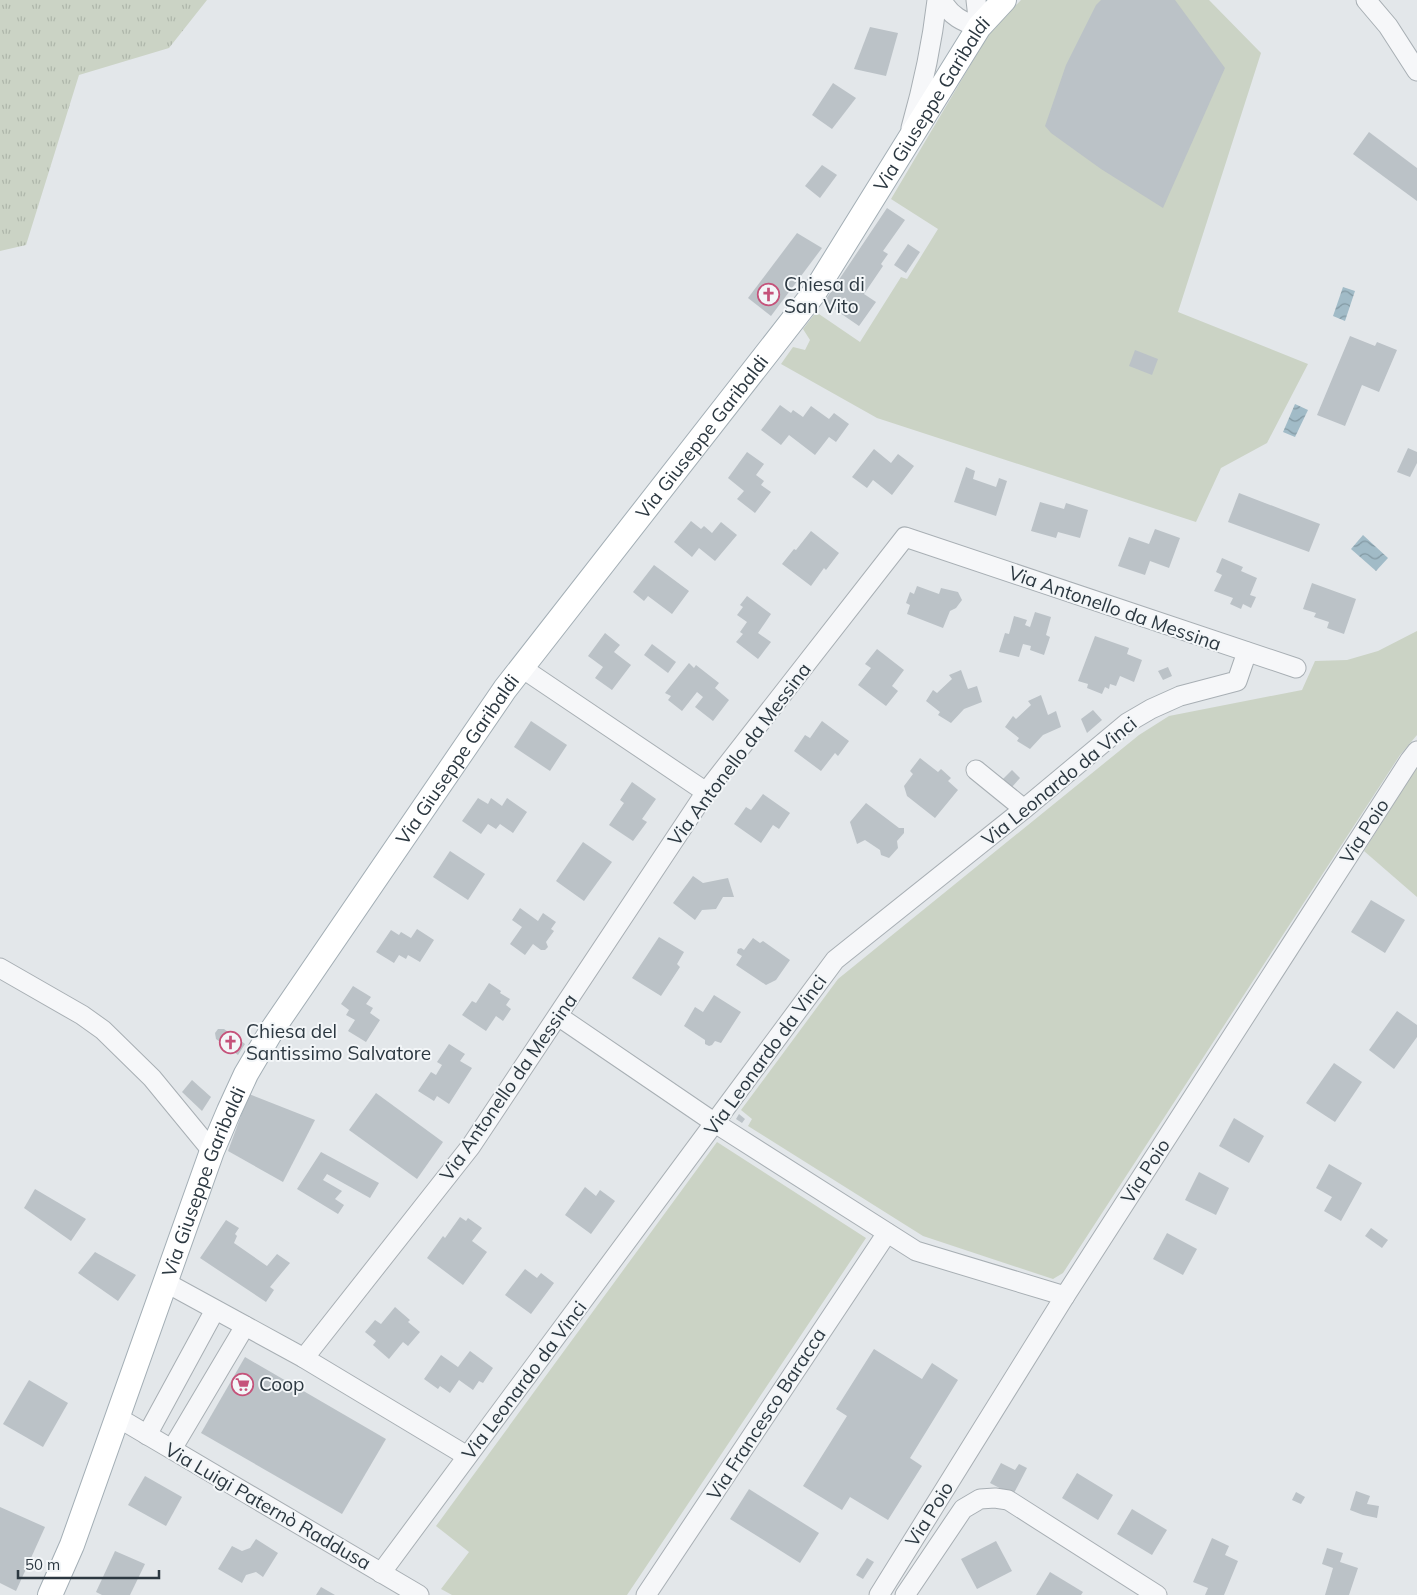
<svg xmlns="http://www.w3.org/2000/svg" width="1417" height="1595" font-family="Mulish,sans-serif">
  <defs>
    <pattern id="park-tufts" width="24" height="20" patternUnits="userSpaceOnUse" patternTransform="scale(1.25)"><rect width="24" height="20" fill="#cbd3c5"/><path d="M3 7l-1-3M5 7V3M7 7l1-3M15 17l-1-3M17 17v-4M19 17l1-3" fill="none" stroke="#aeb6aa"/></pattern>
    <pattern id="water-waves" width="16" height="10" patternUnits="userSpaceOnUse" patternTransform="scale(1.25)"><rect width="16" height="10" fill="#a1bbc7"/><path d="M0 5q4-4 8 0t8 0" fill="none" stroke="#8399a3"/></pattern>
  </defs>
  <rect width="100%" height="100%" fill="#e3e7ea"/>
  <g fill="#cbd3c5">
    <path d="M1021 0H1209L1261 53 1178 312 1308 364 1267 443 1221 468 1196 522 877 418 781 364 793 347 805 350 810 340 803 329 816 312 860 342 901 277 907 279 938 229 891 199 990 32Z"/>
    <path d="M1417 631V735L1400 755 1063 1273 1053 1279 923 1236 748 1126 752 1119 741 1110 838 979 1139 735 1169 716 1302 690 1315 661 1347 660 1378 651Z"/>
    <path d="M1417 767V897L1364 851Z"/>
    <path d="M717 1142 866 1238 627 1595H452L441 1589 469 1552 436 1526Z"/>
  </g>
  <path fill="url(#park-tufts)" d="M0 0H207L169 48 79 75 26 245 0 251Z"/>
  <g fill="url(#water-waves)">
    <path d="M1343 287 1355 291 1345 321 1333 316Z"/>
    <path d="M1295 404 1308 410 1295 437 1283 432Z"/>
    <path d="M1363 535 1388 558 1376 571 1351 549Z"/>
  </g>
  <g fill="#bbc2c7">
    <path d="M1101 0H1175L1225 68 1163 208 1101 169 1051 133 1045 126 1066 65 1096 5Z"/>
    <path d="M870 27 898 33 886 76 854 69Z"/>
    <path d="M833 83 856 98 832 129 812 115Z"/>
    <path d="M1369 132 1417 168V201L1353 154Z"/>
    <path d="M822 165 837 175 820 198 805 186Z"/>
    <path d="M887 208 905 220 883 251 888 254 881 264 883 266 864 294 876 302 859 326 824 302Z"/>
    <path d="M797 233 822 248 771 316 748 298Z"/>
    <path d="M908 244 920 252 906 273 894 265Z"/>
    <path d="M1350 336 1375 346 1377 342 1397 350 1379 392 1362 385 1345 426 1317 415Z"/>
    <path d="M1135 350 1158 359 1152 375 1129 366Z"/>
    <path d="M780 405 791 413 793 410 803 417 811 406 829 419 834 413 849 424 836 442 829 437 815 455 789 435 781 445 761 430Z"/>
    <path d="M1408 448 1417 452V463L1410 477 1397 472Z"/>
    <path d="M874 449 891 463 898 454 914 466 892 495 873 480 867 488 852 477Z"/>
    <path d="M747 452 764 464 756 475 764 481 761 485 771 492 755 513 737 499 744 491 728 478Z"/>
    <path d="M966 467 975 471 973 479 996 487 999 478 1007 481 996 516 954 502Z"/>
    <path d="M1239 493 1320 524 1309 552 1228 522Z"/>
    <path d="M1040 502 1064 509 1066 503 1088 510 1080 538 1058 532 1056 538 1031 531Z"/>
    <path d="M691 521 701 529 704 526 712 533 721 522 737 535 715 561 699 548 692 557 674 542Z"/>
    <path d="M1155 529 1180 538 1169 568 1150 561 1145 575 1118 566 1129 537 1149 544Z"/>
    <path d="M811 531 839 553 826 570 824 568 811 586 782 564 794 549 796 550Z"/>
    <path d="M1222 558 1243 567 1241 571 1257 578 1250 595 1256 597 1251 608 1243 604 1241 609 1230 604 1233 598 1214 591 1222 575 1216 572Z"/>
    <path d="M654 565 689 591 672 614 648 596 644 601 633 592Z"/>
    <path d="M1312 583 1356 599 1344 634 1327 628 1329 622 1314 617 1316 613 1303 609Z"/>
    <path d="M917 586 939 594 941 588 958 592 962 600 956 608 950 611 943 628 907 614 910 605 906 603 910 592 914 594Z"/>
    <path d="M747 596 771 614 758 633 771 642 758 659 736 642 743 634 740 632 747 622 737 615 743 607 740 605Z"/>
    <path d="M1035 612 1051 617 1046 635 1050 637 1044 655 1030 650 1031 646 1023 644 1019 657 999 652 1005 633 1009 634 1014 616 1027 620 1025 625 1030 627Z"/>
    <path d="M605 633 620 645 614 652 631 665 612 690 595 678 603 667 588 656Z"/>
    <path d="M1095 636 1129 648 1127 654 1142 660 1134 682 1120 676 1116 686 1110 684 1109 689 1105 687 1102 694 1087 688 1088 684 1078 681Z"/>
    <path d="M652 644 676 662 668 673 644 655Z"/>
    <path d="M877 649 904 670 892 686 898 691 886 706 858 685 871 668 865 664Z"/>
    <path d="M689 663 694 668 696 665 719 683 715 688 729 700 713 721 695 707 703 697 697 692 682 711 668 700 671 696 665 693Z"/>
    <path d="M1168 667 1172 676 1163 680 1158 671Z"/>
    <path d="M961 670 968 689 977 686 982 702 964 709 951 723 938 715 940 712 926 701 933 690 937 693 952 679 949 675Z"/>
    <path d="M1041 695 1048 715 1056 711 1061 727 1043 735 1030 749 1017 741 1019 738 1005 727 1013 716 1016 719 1031 705 1028 701Z"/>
    <path d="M1093 710 1102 720 1087 733 1081 719Z"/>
    <path d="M531 721 567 745 550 771 514 747Z"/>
    <path d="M822 721 849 741 838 756 835 753 821 771 794 751 805 735 810 738Z"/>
    <path d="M920 758 938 772 941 769 951 778 948 781 958 790 935 818 907 796 904 786 913 774 910 771Z"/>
    <path d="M1012 770 1020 778 1012 787 1003 779Z"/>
    <path d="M632 782 656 799 642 819 647 822 633 841 609 825 624 803 620 800Z"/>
    <path d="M763 794 790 813 779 829 773 825 761 843 734 824 746 807 751 810Z"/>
    <path d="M478 798 488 804 491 798 502 806 507 798 527 812 513 833 500 824 496 829 488 824 481 834 462 821Z"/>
    <path d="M866 803 899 828H904V833L897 841 898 848 889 858 881 855 880 850 865 840 857 844 850 822Z"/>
    <path d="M583 842 612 862 584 901 556 881Z"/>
    <path d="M450 851 485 874 468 900 433 877Z"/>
    <path d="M693 876 703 883 728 878 734 897H723L716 909 702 910 695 920 673 903Z"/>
    <path d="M1371 900 1405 920 1385 953 1351 932Z"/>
    <path d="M520 908 538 921 543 913 556 922 551 929 554 931 546 942 548 947 545 950H541L533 944 525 955 510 944 522 927 512 920Z"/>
    <path d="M417 929 434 940 420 962 408 955 406 959 399 955 394 963 376 952 391 930 399 935 401 932 411 938Z"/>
    <path d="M659 937 684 952 677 964 680 967 661 996 632 978Z"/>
    <path d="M753 938 760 943 763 941 790 960 776 980 766 985 736 965 742 956 737 953 738 949 741 948 744 950Z"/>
    <path d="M489 983 501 991 500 993 510 999 506 1005 511 1009 503 1021 496 1016 486 1031 462 1015 472 1001 476 1003Z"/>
    <path d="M353 986 371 997 366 1004 373 1008 370 1013 380 1020 366 1042 348 1031 355 1020 346 1015 349 1010 341 1004Z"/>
    <path d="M714 995 741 1012 721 1043 715 1041 712 1045 709 1046 705 1044V1040L684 1026 695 1007 703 1012Z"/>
    <path d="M1397 1011 1417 1025V1037L1394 1069 1369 1050Z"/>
    <path d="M218 1029H224L245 1044 238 1055 216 1039 215 1033Z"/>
    <path d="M449 1044 465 1054 460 1061 472 1068 449 1104 437 1096 434 1101 418 1091 431 1072 436 1075 442 1065 437 1062Z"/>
    <path d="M1334 1063 1362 1082 1335 1122 1306 1103Z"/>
    <path d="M192 1080 211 1097 202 1111 182 1092Z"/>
    <path d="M376 1093 443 1142 417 1179 349 1130Z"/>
    <path d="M249 1094 315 1120 283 1182 228 1151Z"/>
    <path d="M739 1114 745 1119 742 1123 736 1119Z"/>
    <path d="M1234 1118 1264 1136 1249 1163 1219 1146Z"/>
    <path d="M321 1152 379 1183 370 1198 327 1174 323 1180 342 1191 335 1199 344 1205 338 1214 297 1189Z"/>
    <path d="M1329 1164 1362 1183 1341 1221 1324 1211 1332 1197 1316 1188Z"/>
    <path d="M1199 1172 1229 1188 1216 1215 1185 1200Z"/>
    <path d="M585 1187 596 1196 600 1190 615 1201 591 1234 565 1215Z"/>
    <path d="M35 1189 86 1219 71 1241 24 1208Z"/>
    <path d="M460 1217 466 1221 468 1218 482 1228 472 1241 487 1252 463 1285 427 1258 443 1236 445 1238Z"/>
    <path d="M226 1220 239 1228 235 1234 237 1236 234 1243 267 1266 277 1254 290 1263 270 1287 274 1290 266 1302 200 1258Z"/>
    <path d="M1371 1228 1388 1240 1382 1248 1365 1236Z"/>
    <path d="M1167 1233 1197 1249 1183 1275 1153 1259Z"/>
    <path d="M95 1252 136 1275 118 1301 78 1273Z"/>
    <path d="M525 1269 537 1278 541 1273 554 1283 531 1314 505 1295Z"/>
    <path d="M395 1307 410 1320 408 1322 420 1332 408 1346 403 1342 389 1359 373 1345 376 1341 365 1332 375 1320 381 1324Z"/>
    <path d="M874 1349 922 1379 932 1363 958 1380 910 1458 922 1466 888 1520 850 1497 842 1510 803 1486 847 1416 836 1409Z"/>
    <path d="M470 1351 493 1368 483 1383 479 1381 473 1390 459 1380 450 1393 440 1386 438 1389 424 1379 441 1355 458 1367Z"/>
    <path d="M245 1357 386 1439 342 1514 201 1433Z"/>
    <path d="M29 1380 68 1403 43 1447 3 1424Z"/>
    <path d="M1001 1463 1015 1470 1019 1464 1027 1468 1013 1495 990 1483Z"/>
    <path d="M1077 1473 1113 1495 1098 1520 1062 1498Z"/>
    <path d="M145 1476 182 1497 166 1526 128 1505Z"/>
    <path d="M749 1489 819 1533 800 1563 730 1519Z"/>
    <path d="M1356 1491 1370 1496 1367 1504 1379 1506 1377 1518 1363 1515 1350 1510Z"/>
    <path d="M1296 1492 1305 1497 1301 1504 1292 1500Z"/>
    <path d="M0 1507 45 1527 16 1591 0 1583Z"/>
    <path d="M1132 1509 1167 1530 1152 1555 1117 1534Z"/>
    <path d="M1212 1538 1229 1546 1225 1555 1238 1561 1224 1595H1205L1208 1588 1193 1582Z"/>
    <path d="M256 1539 278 1553 263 1577 256 1572 246 1575 242 1583 218 1569 232 1546 242 1551 250 1548Z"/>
    <path d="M996 1541 1012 1571 977 1589 961 1559Z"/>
    <path d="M1327 1548 1343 1553 1340 1562 1358 1568 1349 1595H1325L1333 1568 1322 1564Z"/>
    <path d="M115 1551 145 1564 130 1595H102L96 1592Z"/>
    <path d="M867 1558 874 1562 863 1579 856 1575Z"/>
    <path d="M1050 1572 1083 1592 1081 1595H1036Z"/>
    <path d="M321 1587 335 1595H316Z"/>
  </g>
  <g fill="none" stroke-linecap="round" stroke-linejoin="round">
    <defs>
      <g id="minor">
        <path d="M942 0C950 16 963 22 979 27L976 0"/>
        <path d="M1366 0 1388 26 1417 71"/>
        <path d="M911 128C923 86 932 44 937 0"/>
        <path d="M522 668 706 792"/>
        <path d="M976 770 1024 809"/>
        <path d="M0 968 82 1015 103 1030 152 1078 212 1151"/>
        <path d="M558 1016 715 1123 916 1251 1065 1296"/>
        <path d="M165 1282 304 1358 467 1456"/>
        <path d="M304 1358 471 1146 706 792 905 537 1296 668"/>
        <path d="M117 1417 419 1595"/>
        <path d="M147 1435 215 1310"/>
        <path d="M172 1449 245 1326"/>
        <path d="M381 1573 835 960 1024 809 1127 723 1151 709 1180 696 1237 681 1247 652"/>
        <path d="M646 1595 887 1233"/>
        <path d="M879 1595 1065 1296 1410 760 1417 751"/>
        <path d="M905 1595 963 1509 980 1499 995 1498 1008 1500 1157 1595"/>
      </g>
      <g id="major">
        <path id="s1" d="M50 1595 72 1545 212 1151 229 1111 246 1074 272 1030 505 689 814 293 979 27 1004 0"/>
      </g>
    </defs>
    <use href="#minor" stroke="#a8afb4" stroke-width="21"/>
    <use href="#major" stroke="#a3aeb5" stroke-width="26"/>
    <use href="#minor" stroke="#f6f7f9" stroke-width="19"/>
    <use href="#major" stroke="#fff" stroke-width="24"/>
  </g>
  <defs>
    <symbol id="church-ring" viewBox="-11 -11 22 22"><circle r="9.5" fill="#f3f6f8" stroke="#c5527a" stroke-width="1.5"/><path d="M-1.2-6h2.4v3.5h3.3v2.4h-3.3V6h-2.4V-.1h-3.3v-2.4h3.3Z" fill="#c5527a"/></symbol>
    <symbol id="supermarket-ring" viewBox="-11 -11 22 22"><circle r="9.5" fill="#f3f6f8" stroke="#c5527a" stroke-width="1.5"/><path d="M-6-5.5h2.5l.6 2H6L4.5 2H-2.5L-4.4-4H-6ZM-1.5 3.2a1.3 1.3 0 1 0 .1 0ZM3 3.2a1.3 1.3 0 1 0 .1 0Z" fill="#c5527a"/></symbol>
  </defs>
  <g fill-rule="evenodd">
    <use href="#church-ring" x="756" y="282" width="25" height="25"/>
    <use href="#church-ring" x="218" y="1030" width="25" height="25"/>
    <use href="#supermarket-ring" x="230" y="1372" width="25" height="25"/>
  </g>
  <g text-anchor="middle" stroke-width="4" stroke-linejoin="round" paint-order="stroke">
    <g font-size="19" fill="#2c3841" stroke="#f3f6f8">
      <text dy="7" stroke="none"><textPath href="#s1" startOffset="1746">Via Giuseppe Garibaldi</textPath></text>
      <text dy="7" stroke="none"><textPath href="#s1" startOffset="1341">Via Giuseppe Garibaldi</textPath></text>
      <text transform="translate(1115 608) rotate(19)" y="7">Via Antonello da Messina</text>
      <text transform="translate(739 754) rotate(-53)" y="7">Via Antonello da Messina</text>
      <text dy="7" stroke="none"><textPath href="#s1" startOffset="936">Via Giuseppe Garibaldi</textPath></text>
      <text transform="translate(1059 781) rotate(-39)" y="7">Via Leonardo da Vinci</text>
      <text transform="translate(1364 831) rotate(-57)" y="7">Via Poio</text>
      <text transform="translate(765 1055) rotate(-54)" y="7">Via Leonardo da Vinci</text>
      <text transform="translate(508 1087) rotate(-55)" y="7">Via Antonello da Messina</text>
      <text transform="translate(1145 1171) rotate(-57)" y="7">Via Poio</text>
      <text dy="7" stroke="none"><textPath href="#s1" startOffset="441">Via Giuseppe Garibaldi</textPath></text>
      <text transform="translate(524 1380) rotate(-53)" y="7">Via Leonardo da Vinci</text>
      <text transform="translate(766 1414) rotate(-57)" y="7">Via Francesco Baracca</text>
      <text transform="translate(268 1506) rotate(30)" y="7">Via Luigi Paternò Raddusa</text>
      <text transform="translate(929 1514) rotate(-58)" y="7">Via Poio</text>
    </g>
    <g font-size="19" fill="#2c3841" stroke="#f3f6f8" text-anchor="start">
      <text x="784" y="291">Chiesa di<tspan x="784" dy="22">San Vito</tspan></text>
      <text x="246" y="1038">Chiesa del<tspan x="246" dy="22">Santissimo Salvatore</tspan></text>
      <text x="259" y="1391">Coop</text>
    </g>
  </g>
  <path d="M18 1570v8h141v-8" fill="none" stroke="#2c3841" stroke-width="2.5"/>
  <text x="25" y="1570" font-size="15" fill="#2c3841" stroke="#f3f6f8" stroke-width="4" paint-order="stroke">50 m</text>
</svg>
